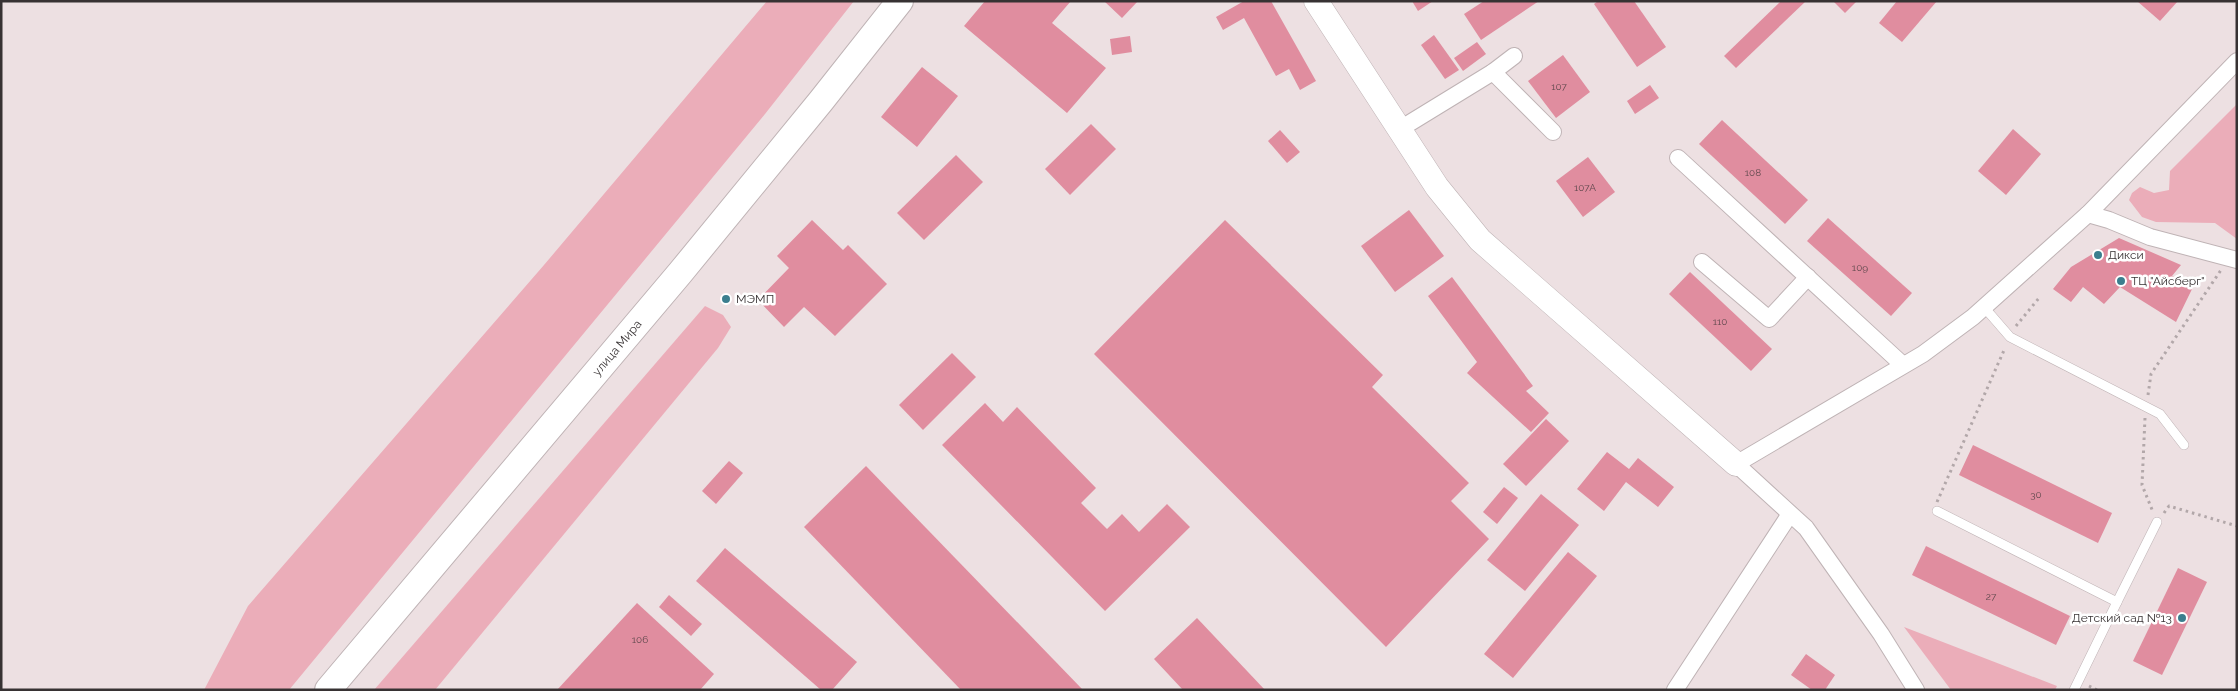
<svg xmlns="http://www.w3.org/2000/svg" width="2238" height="691" font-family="Raleway,sans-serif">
  <rect width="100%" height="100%" fill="#ede0e2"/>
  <g fill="#ebadb9">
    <path d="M767 1H854L765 114 289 690H204L248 606 544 265Z"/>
    <path d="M2237 104V239L2215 223 2156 222 2142 217 2129 200 2132 193 2140 187 2154 193 2169 190 2170 171Z"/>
    <path d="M705 306 723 315 731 327 718 348 435 690H374Z"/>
    <path d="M1904 627 2057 686 2055 690H1951Z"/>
  </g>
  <g fill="#e08d9f">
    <path d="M985 1H1071L1052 23 1106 68 1067 113 964 26Z"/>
    <path d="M1104 1H1138L1122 18Z"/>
    <path d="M1244 1H1271L1316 81 1300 90 1289 69 1276 76 1244 18 1223 30 1216 17Z"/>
    <path d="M1412 1H1433L1418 11Z"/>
    <path d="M1484 1H1539L1481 40 1464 14Z"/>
    <path d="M1598 1H1634L1666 47 1637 67 1594 4Z"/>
    <path d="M1781 1H1806L1736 68 1724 56Z"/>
    <path d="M1833 1H1857L1845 13Z"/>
    <path d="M1897 1H1937L1902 42 1879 23Z"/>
    <path d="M2137 1H2178L2160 21Z"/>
    <path d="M1434 35 1459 70 1445 79 1421 45Z"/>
    <path d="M1130 36 1132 52 1112 55 1110 39Z"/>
    <path d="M1477 42 1486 54 1463 71 1454 58Z"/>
    <path d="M1563 55 1590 92 1556 118 1528 81Z"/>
    <path d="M922 67 958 96 917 147 881 117Z"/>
    <path d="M1650 85 1659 98 1635 114 1627 101Z"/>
    <path d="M1722 120 1808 200 1785 224 1699 144Z"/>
    <path d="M1091 124 1116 149 1070 195 1045 169Z"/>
    <path d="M2013 129 2041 154 2006 195 1978 171Z"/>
    <path d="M1280 130 1300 152 1287 163 1268 141Z"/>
    <path d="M956 155 983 182 924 240 897 213Z"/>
    <path d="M1588 157 1615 192 1583 217 1556 181Z"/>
    <path d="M1409 210 1444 256 1395 292 1361 246Z"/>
    <path d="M1828 218 1912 293 1891 316 1807 241Z"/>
    <path d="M812 220 843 250 848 245 887 284 835 336 804 307 784 327 758 300 789 268 777 256Z"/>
    <path d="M1225 220 1383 375 1372 387 1469 483 1451 501 1489 539 1386 647 1094 354Z"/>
    <path d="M2119 238 2181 265 2172 276 2193 287 2176 322 2120 287 2104 304 2083 287 2071 302 2053 289 2071 267Z"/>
    <path d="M1690 272 1772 349 1751 371 1669 294Z"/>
    <path d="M1452 277 1533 386 1526 391 1549 413 1531 432 1467 373 1477 362 1428 296Z"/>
    <path d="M952 353 976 377 923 430 899 405Z"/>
    <path d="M985 403 1003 422 1017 407 1096 488 1081 503 1107 529 1122 514 1139 532 1167 504 1190 527 1105 611 942 445Z"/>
    <path d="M1546 419 1569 441 1526 486 1503 464Z"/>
    <path d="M1973 445 2112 513 2098 543 1959 475Z"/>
    <path d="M1607 452 1629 469 1638 458 1674 487 1658 507 1626 482 1604 511 1577 489Z"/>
    <path d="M729 461 743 473 716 504 702 491Z"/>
    <path d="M866 466 1083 690H961L804 527Z"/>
    <path d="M1504 487 1518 498 1497 524 1483 512Z"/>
    <path d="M1541 494 1579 525 1525 591 1487 560Z"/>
    <path d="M1926 546 2070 616 2056 645 1912 575Z"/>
    <path d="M725 548 857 662 832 690H821L696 581Z"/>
    <path d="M1568 552 1597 576 1513 678 1484 654Z"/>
    <path d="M2178 568 2207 582 2162 675 2133 661Z"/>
    <path d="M669 595 702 624 691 636 659 607Z"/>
    <path d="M637 603 714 674 700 690H557Z"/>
    <path d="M1197 618 1265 690H1183L1154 659Z"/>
    <path d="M1806 654 1835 675 1825 690H1812L1791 675Z"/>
  </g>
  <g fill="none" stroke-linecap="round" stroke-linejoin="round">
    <defs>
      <g id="lane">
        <path d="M1984 307 2010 337 2160 414 2184 445"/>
        <path d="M1937 511 2117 602 2074 690"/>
        <path d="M2117 602 2157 522"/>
      </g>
      <g id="street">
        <path d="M1493 72 1553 132"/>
        <path d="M1400 129 1493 72 1514 56"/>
        <path d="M1678 158 1903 365"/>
        <path d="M2088 214 2109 220 2150 237 2237 260"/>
        <path d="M1702 262 1769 319 1808 277"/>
        <path d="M1675 690 1790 514"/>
        <path d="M1916 690 1881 634 1806 528 1736 464 1923 354 1973 317 2088 214 2237 61"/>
      </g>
      <path id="secondary" d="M1316 1 1437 187 1480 240 1736 464"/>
      <path id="primary" d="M328 690 680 273 821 101 900 1"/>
    </defs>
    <use href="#lane" stroke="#bfb3b5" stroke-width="10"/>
    <use href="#street" stroke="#bfb3b5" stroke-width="18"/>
    <use href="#secondary" stroke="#bfb3b5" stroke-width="25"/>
    <use href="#primary" stroke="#bfb3b5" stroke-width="28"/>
    <g stroke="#b2a7a9" stroke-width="3" stroke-dasharray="2.5 4" stroke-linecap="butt">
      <path d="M2016 326 2039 298"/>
      <path d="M2148 395 2151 374 2221 270"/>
      <path d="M2145 418 2142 485 2153 512"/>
      <path d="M1937 502 2005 348"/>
      <path d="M2164 513 2169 506 2237 526"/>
      <path d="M2089 686 2097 690"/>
    </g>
    <use href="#lane" stroke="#fff" stroke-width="9"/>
    <use href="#street" stroke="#fff" stroke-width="16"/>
    <use href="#secondary" stroke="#fff" stroke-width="24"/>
    <use href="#primary" stroke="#fff" stroke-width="26"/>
  </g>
  <g fill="#3b7e8e" stroke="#fff" stroke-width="2">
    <circle cx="2098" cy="255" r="5"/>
    <circle cx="2121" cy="281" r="5"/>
    <circle cx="726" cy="299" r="5"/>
    <circle cx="2182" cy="618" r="5"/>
  </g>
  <g text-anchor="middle" stroke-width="5" stroke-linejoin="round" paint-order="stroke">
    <g font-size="10" fill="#61494e">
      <text x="1559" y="90">107</text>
      <text x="1753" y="176">108</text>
      <text x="1585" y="191">107А</text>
      <text x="1860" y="271">109</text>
      <text x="1720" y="325">110</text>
      <text x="2036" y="498">30</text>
      <text x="1991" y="600">27</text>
      <text x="640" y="643">106</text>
    </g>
    <g font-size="12" fill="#373233" stroke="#fff" text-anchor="start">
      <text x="2108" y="259">Дикси</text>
      <text x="2131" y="285">ТЦ "Айсберг"</text>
      <text x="736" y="303">МЭМП</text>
      <text x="2172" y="622" text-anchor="end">Детский сад №13</text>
    </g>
    <g font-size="12" fill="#373233" stroke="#fff">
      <text transform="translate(617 348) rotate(-50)" y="4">улица Мира</text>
    </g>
  </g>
  <rect width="2238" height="691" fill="none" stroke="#373233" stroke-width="5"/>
</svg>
